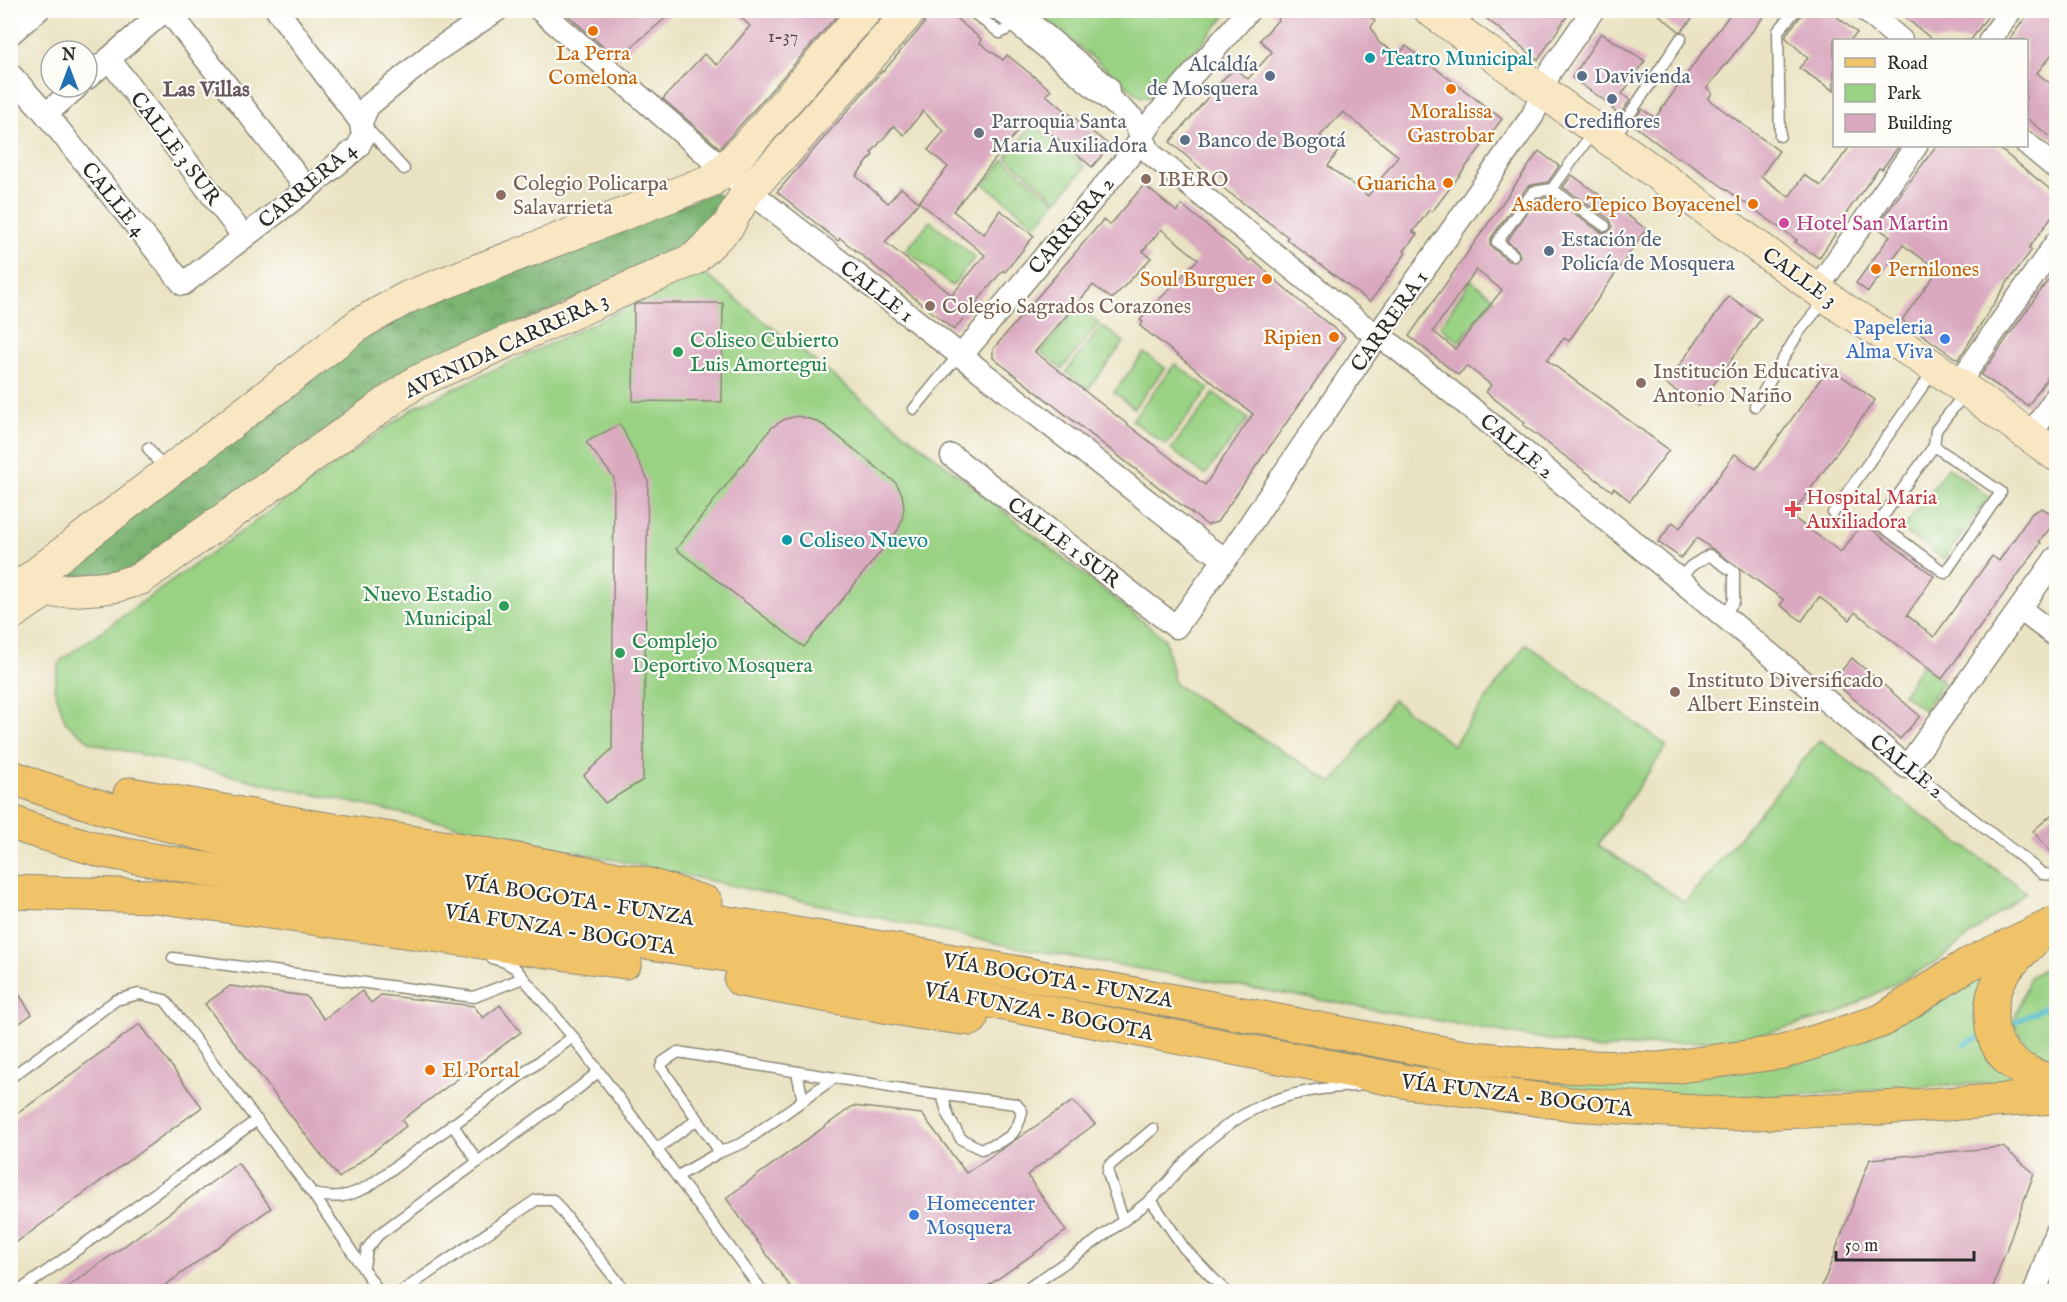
<svg xmlns="http://www.w3.org/2000/svg" width="2067" height="1302" font-family="'IM FELL English',serif">
  <defs>
    <pattern id="forest-crowns" width="20" height="18" patternUnits="userSpaceOnUse" patternTransform="scale(1.5)"><rect width="20" height="18" fill="#7bb472"/><path d="M2 6a3 3 0 1 1 6 0M12 15a3 3 0 1 1 6 0" fill="none" stroke="#65935e"/></pattern>
  </defs>
  <rect width="100%" height="100%" fill="#fdfcf7"/>
  <filter id="ink" filterUnits="userSpaceOnUse"><feTurbulence type="fractalNoise" baseFrequency=".0167" numOctaves="2"/><feDisplacementMap in="SourceGraphic" scale="12" xChannelSelector="R" yChannelSelector="G"/><feConvolveMatrix kernelMatrix="1 2 1 2 8 2 1 2 1" color-interpolation-filters="sRGB"/></filter>
  <filter id="wash" filterUnits="userSpaceOnUse"><feTurbulence type="fractalNoise" baseFrequency=".008" numOctaves="4" result="noise"/><feDisplacementMap in="SourceGraphic" scale="24" xChannelSelector="R" yChannelSelector="G"/><feGaussianBlur stdDeviation="1.35" result="paint"/><feColorMatrix in="noise" values="0 0 0 0 0 0 0 0 0 0 0 0 0 0 0 0 0 1.4 0 .05"/><feComposite in="paint" operator="in"/></filter>
  <g filter="url(#wash)">
    <rect width="100%" height="100%" fill="#eae3c3"/>
    <g fill="#9ad284" stroke="#627e58" stroke-width="1.5">
      <path d="M1035 11H1230L1156 94 1150 97H1141Z"/>
      <path d="M1033 124 1085 167 1058 200 1006 157Z"/>
      <path d="M1004 160 1056 201 1036 225 984 184Z"/>
      <path d="M930 221 975 257 952 286 906 250Z"/>
      <path d="M702 272 1165 639 1175 684 1333 783 1393 700 1453 745 1526 644 1667 746 1598 845 1685 902 1820 740 2026 892 1934 963 1837 1014 1751 1037 1601 1049 1009 946 271 785 92 743 66 723 54 688 60 661 417 406Z"/>
      <path d="M1471 280 1494 298 1459 342 1440 326Z"/>
      <path d="M1078 306 1099 323 1062 369 1041 352Z"/>
      <path d="M1102 326 1124 342 1088 389 1066 372Z"/>
      <path d="M1144 353 1165 368 1134 408 1114 392Z"/>
      <path d="M1175 364 1209 389 1166 445 1132 420Z"/>
      <path d="M1214 393 1248 419 1205 475 1171 449Z"/>
      <path d="M1948 467 1989 497 1944 559 1902 530Z"/>
      <path d="M1922 664 1943 682 1924 710 1903 694Z"/>
      <path d="M768 939 1477 1073 1619 1085 1744 1067 1986 970 2020 1081 1751 1098 1651 1101 1389 1067Z"/>
      <path d="M2056 961V1059L2032 1052 2013 1023 2030 977Z"/>
    </g>
    <path fill="url(#forest-crowns)" stroke="#53704e" stroke-width="1.5" d="M715 192 727 201 687 252 408 370 134 573 58 576 375 326Z"/>
    <g fill="none" stroke-linecap="round" stroke-linejoin="round">
      <g stroke="#50bbcc" stroke-width="5">
        <path d="M2003 1028 2056 1002"/>
        <path d="M1965 1044 1978 1038"/>
      </g>
    </g>
    <g id="blocks">
      <g fill="#daa9c0" fill-rule="evenodd">
        <path d="M562 10H675L617 59Z"/>
        <path d="M733 10H842L720 148 663 99 704 54 717 65 750 26Z"/>
        <path d="M933 10H946L982 40 980 43 1003 60 1007 55 1051 90 1046 95 1110 146 1092 167 1030 116 953 211 984 234 1000 210 1034 236 1005 272 1003 270 954 330 840 238 838 241 777 192 882 71 883 72 922 26ZM923 111 944 131 928 150 948 167 919 202 901 188 888 203 856 176 873 155 871 153 894 126 904 135ZM919 202 985 255 952 295 885 242Z"/>
        <path d="M1269 10H1364L1375 21 1371 27 1379 43 1399 54 1406 46 1502 119 1432 212 1429 210 1413 232 1417 234 1404 251 1406 253 1370 302 1286 239 1288 237 1227 191 1170 142 1225 77 1235 69 1248 79 1272 52 1260 40 1279 19ZM1343 112 1398 156 1368 196 1328 166 1339 150 1320 136Z"/>
        <path d="M1476 10H1571L1538 60Z"/>
        <path d="M1653 10H1699L1682 31H1679Z"/>
        <path d="M1733 10H1769L1707 88 1712 93 1708 99 1779 151 1761 176 1789 197 1804 175 1821 186 1850 146H1899L1882 169 1879 168 1845 215 1847 217 1819 258 1795 242 1797 240 1702 172 1679 157 1677 158 1632 124 1642 109 1655 118Z"/>
        <path d="M1806 10H1829L1857 33 1850 40H1834V91L1799 68 1808 58 1786 38V34Z"/>
        <path d="M1896 10H1992L1971 40H1933Z"/>
        <path d="M2031 10H2051L2056 15V49L2037 73 2056 88V141L2026 118V40H2009Z"/>
        <path d="M1601 33 1645 61 1622 94 1630 100 1620 115 1612 109 1614 107 1572 78Z"/>
        <path d="M1936 146H1996L2056 194V208L2052 216 2029 248 2032 250 2009 280 1958 360 1902 320 1938 270 1903 245 1868 292 1856 283 1890 236 1876 227Z"/>
        <path d="M1539 151 1559 166 1548 182 1532 185 1527 187 1491 238 1490 244 1492 247 1508 261 1516 262 1520 256 1518 250 1507 241 1537 199 1550 197 1601 232 1605 233 1611 231 1612 226 1610 220 1563 187 1572 175 1646 229 1569 341 1564 338 1547 360 1669 450 1630 501 1614 488 1612 491 1523 425 1525 423 1486 392 1491 385 1467 366 1458 375 1409 336ZM1476 270 1502 290 1455 349 1433 331Z"/>
        <path d="M1144 185 1177 212 1182 205 1250 261 1252 259 1303 304 1345 337 1336 352 1217 522 1207 525 993 358V349L1103 220 1110 225ZM1161 229 1198 259 1140 320 1143 322 1140 326 1253 414 1205 485 1035 352 1093 285 1112 299 1151 258 1143 251Z"/>
        <path d="M2056 269V365L2028 406 1981 375Z"/>
        <path d="M1729 296 1761 319 1698 406 1666 384Z"/>
        <path d="M640 303H723L722 402 633 401 634 305Z"/>
        <path d="M1829 367 1875 400 1791 516 1841 552 1863 523 1934 576 1907 615 1934 637 1992 556 1999 561 2032 513 2042 508 2052 514V526L2039 542 2041 543 1942 679 1855 612 1850 620 1819 597 1802 621 1780 605 1784 600 1697 538 1681 558 1658 542 1673 522 1680 528 1735 454 1756 469Z"/>
        <path d="M798 416 813 420 825 426 896 483 902 494 904 507 902 520 898 530 804 647 676 549 772 427 785 419Z"/>
        <path d="M620 424 648 480 643 780 605 803 584 775 612 749 614 478 586 442Z"/>
        <path d="M1852 658 1920 716 1900 739 1833 681Z"/>
        <path d="M2056 811V858L2033 831Z"/>
        <path d="M10 981 32 1014 10 1030Z"/>
        <path d="M230 986 306 996 324 1019 362 991 371 1003 381 995 474 1006 483 1018 500 1005 521 1032 402 1120 406 1126 339 1178 205 1004Z"/>
        <path d="M140 1024 202 1107 10 1247V1119Z"/>
        <path d="M1073 1101 1095 1124 1027 1175 1066 1231 979 1292H794L726 1198 853 1106 922 1114 966 1173Z"/>
        <path d="M2003 1147 2034 1173 1991 1292H1820L1870 1159Z"/>
        <path d="M238 1163 271 1208 156 1292H61Z"/>
      </g>
    </g>
  </g>
  <g filter="url(#ink)">
    <use href="#blocks" fill-opacity="0" stroke="#8a8777" stroke-width="1.5"/>
    <g fill="none" stroke-linecap="round" stroke-linejoin="round">
      <defs>
        <g id="lane">
          <path d="M970 10 1000 33 1017 24"/>
          <path d="M1024 10 1113 84 1115 102"/>
          <path d="M366 127 404 169"/>
          <path d="M1780 136 1778 31 1796 10"/>
          <path d="M1613 139 1681 38"/>
          <path d="M1552 189 1605 226"/>
          <path d="M1513 255 1497 242 1533 192 1552 189 1593 132"/>
          <path d="M1755 406 1799 332 1826 299"/>
          <path d="M914 409 952 363 961 356"/>
          <path d="M1934 446 2001 492 1945 573 1878 523 1934 446 1936 430 1966 392"/>
          <path d="M148 448 165 471"/>
          <path d="M1833 513 1935 369"/>
          <path d="M1679 579 1691 566 1709 555 1734 572V601L1724 615"/>
          <path d="M1907 767 2043 874 2056 875"/>
          <path d="M173 958 474 997 523 978"/>
          <path d="M492 958 505 962 515 968 573 1037 763 1292"/>
          <path d="M797 1072 803 1101"/>
          <path d="M10 1078 116 1000 139 994 165 1000 313 1194 379 1292"/>
          <path d="M452 1124 478 1162"/>
          <path d="M658 1148 698 1119"/>
          <path d="M720 1152 661 1067 663 1062 678 1052 920 1092 1016 1104 1022 1111C1018 1137 1003 1142 981 1149L961 1139 949 1118 942 1095"/>
          <path d="M678 1176 720 1152 743 1143 834 1078"/>
          <path d="M313 1194C337 1199 348 1197 369 1186L573 1037"/>
          <path d="M1151 1200 1184 1248 1226 1292"/>
          <path d="M1123 1220 1108 1173 1109 1166 1153 1129"/>
          <path d="M364 1266 367 1249 378 1235 580 1087 598 1072"/>
          <path d="M18 1292 257 1120"/>
          <path d="M401 1292 536 1200H553L626 1292"/>
          <path d="M1023 1292C1065 1262 1110 1233 1149 1201 1166 1187 1178 1169 1193 1154 1244 1105 1287 1089 1357 1086"/>
        </g>
        <g id="street">
          <path d="M168 10 307 189"/>
          <path d="M277 10 361 122"/>
          <path d="M540 10 748 190 1208 548 1225 558"/>
          <path d="M1001 10 1132 118 1151 154 1362 325 1395 347 1471 408 1907 767 2056 558"/>
          <path d="M1865 10 1901 40"/>
          <path d="M10 34 38 10"/>
          <path d="M1990 40 2011 10"/>
          <path d="M109 59 244 237"/>
          <path d="M10 74 46 114 183 284 307 189 358 147 363 137 361 122 368 106 434 52 497 10"/>
          <path d="M87 78 165 10"/>
          <path d="M46 114 77 87"/>
          <path d="M2026 143 2056 168"/>
          <path d="M1817 289 1916 146"/>
          <path d="M961 356 1131 154 1153 120 1249 10"/>
          <path d="M1958 384 2056 243"/>
          <path d="M2030 436 2056 397"/>
          <path d="M952 456 1176 627 1219 567 1232 551 1365 353 1533 115 1550 72 1593 10"/>
          <path d="M2020 609 2056 636"/>
          <path d="M2035 1292 2056 1232"/>
        </g>
        <g id="secondary">
          <path d="M1430 10 1844 309 1936 368 2056 455"/>
          <path d="M10 594 361 323 408 297 712 180 724 170 753 139 866 10"/>
          <path d="M10 615 44 592 102 588 117 586 140 579 416 382 694 259 728 226 748 190 778 161 911 10"/>
        </g>
        <g id="primary">
          <path d="M10 776 38 787 107 809 258 848 865 945 1201 1006 1464 1057 1554 1066 1658 1069 1783 1052 1881 1021 1967 965 2056 923"/>
          <path d="M130 794 308 826 475 852 649 885 706 903"/>
          <path d="M10 821 29 829 103 851 385 901 859 976 1414 1083 1572 1104 1728 1114 1881 1108 2056 1097"/>
          <path d="M10 892 155 896 625 962"/>
          <path d="M2034 940C2022 952 2008 963 2000 979 1987 1003 1987 1037 2007 1058 2019 1071 2040 1078 2056 1083"/>
          <path d="M741 980 923 1013 971 1019"/>
        </g>
      </defs>
      <use href="#lane" stroke="#8a8777" stroke-width="13"/>
      <use href="#street" stroke="#8a8777" stroke-width="25"/>
      <use href="#secondary" stroke="#8a8777" stroke-width="34"/>
      <use href="#primary" stroke="#8a8777" stroke-width="35"/>
      <use href="#lane" stroke="#fff" stroke-width="10"/>
      <use href="#street" stroke="#fff" stroke-width="22"/>
      <use href="#secondary" stroke="#f9e7c3" stroke-width="32"/>
      <use href="#primary" stroke="#f1c369" stroke-width="33"/>
    </g>
  </g>
  <g fill="#e8710a" stroke="#fdfcf7" stroke-width="2">
    <circle cx="593" cy="31" r="6"/>
    <circle cx="1451" cy="89" r="6"/>
    <circle cx="1448" cy="183" r="6"/>
    <circle cx="1753" cy="204" r="6"/>
    <circle cx="1876" cy="269" r="6"/>
    <circle cx="1267" cy="279" r="6"/>
    <circle cx="1334" cy="337" r="6"/>
    <circle cx="430" cy="1070" r="6"/>
  </g>
  <g fill="#0f9aa8" stroke="#fdfcf7" stroke-width="2">
    <circle cx="1370" cy="58" r="6"/>
    <circle cx="787" cy="540" r="6"/>
  </g>
  <g fill="#5c6f8a" stroke="#fdfcf7" stroke-width="2">
    <circle cx="1270" cy="76" r="6"/>
    <circle cx="1582" cy="76" r="6"/>
    <circle cx="1612" cy="99" r="6"/>
    <circle cx="1185" cy="140" r="6"/>
    <circle cx="1549" cy="251" r="6"/>
  </g>
  <circle fill="#6b7280" stroke="#fdfcf7" stroke-width="2" cx="979" cy="133" r="6"/>
  <g fill="#8d6e63" stroke="#fdfcf7" stroke-width="2">
    <circle cx="1146" cy="179" r="6"/>
    <circle cx="501" cy="195" r="6"/>
    <circle cx="930" cy="306" r="6"/>
    <circle cx="1641" cy="383" r="6"/>
    <circle cx="1675" cy="692" r="6"/>
  </g>
  <circle fill="#d1479c" stroke="#fdfcf7" stroke-width="2" cx="1784" cy="223" r="6"/>
  <g fill="#3f7fe0" stroke="#fdfcf7" stroke-width="2">
    <circle cx="1945" cy="339" r="6"/>
    <circle cx="914" cy="1215" r="6"/>
  </g>
  <g fill="#2e9e5b" stroke="#fdfcf7" stroke-width="2">
    <circle cx="678" cy="352" r="6"/>
    <circle cx="504" cy="606" r="6"/>
    <circle cx="620" cy="653" r="6"/>
  </g>
  <path fill="#e0444e" stroke="#fdfcf7" stroke-width="2" d="M1790 500h6v6h6v6h-6v6h-6v-6h-6v-6h6z"/>
  <g text-anchor="middle" stroke-width="4.5" stroke-linejoin="round" paint-order="stroke">
    <g font-size="18" fill="#574a50">
      <text x="783" y="42">1-37</text>
    </g>
    <g font-size="21" fill="#c56008" stroke="#fdfcf7" text-anchor="end">
      <text x="593" y="60" text-anchor="middle">La Perra<tspan x="593" dy="24">Comelona</tspan></text>
      <text x="1451" y="118" text-anchor="middle">Moralissa<tspan x="1451" dy="24">Gastrobar</tspan></text>
      <text x="1436" y="190">Guaricha</text>
      <text x="1741" y="211">Asadero Tepico Boyacenel</text>
      <text x="1888" y="276" text-anchor="start">Pernilones</text>
      <text x="1255" y="286">Soul Burguer</text>
      <text x="1322" y="344">Ripien</text>
      <text x="442" y="1077" text-anchor="start">El Portal</text>
    </g>
    <g font-size="21" fill="#0d838f" stroke="#fdfcf7" text-anchor="start">
      <text x="1382" y="65">Teatro Municipal</text>
      <text x="799" y="547">Coliseo Nuevo</text>
    </g>
    <g font-size="21" fill="#4e5e75" stroke="#fdfcf7" text-anchor="start">
      <text x="1258" y="71" text-anchor="end">Alcaldía<tspan x="1258" dy="24">de Mosquera</tspan></text>
      <text x="1594" y="83">Davivienda</text>
      <text x="1612" y="128" text-anchor="middle">Crediflores</text>
      <text x="1197" y="147">Banco de Bogotá</text>
      <text x="1561" y="246">Estación de<tspan x="1561" dy="24">Policía de Mosquera</tspan></text>
    </g>
    <g font-size="21" fill="#5b616d" stroke="#fdfcf7" text-anchor="start">
      <text x="991" y="128">Parroquia Santa<tspan x="991" dy="24">Maria Auxiliadora</tspan></text>
    </g>
    <g font-size="21" fill="#2b2b2b" stroke="#fdfcf7">
      <text transform="translate(176 148) rotate(53)" y="7">CALLE 3 SUR</text>
      <text transform="translate(307 185) rotate(-40)" y="7">CARRERA 4</text>
      <text transform="translate(114 199) rotate(51)" y="7">CALLE 4</text>
      <text transform="translate(1071 225) rotate(-50)" y="7">CARRERA 2</text>
      <text transform="translate(1800 277) rotate(36)" y="7">CALLE 3</text>
      <text transform="translate(877 291) rotate(38)" y="7">CALLE 1</text>
      <text transform="translate(1389 321) rotate(-55)" y="7">CARRERA 1</text>
      <text transform="translate(506 345) rotate(-25)" y="7">AVENIDA CARRERA 3</text>
      <text transform="translate(1517 446) rotate(40)" y="7">CALLE 2</text>
      <text transform="translate(1064 542) rotate(37)" y="7">CALLE 1 SUR</text>
      <text transform="translate(1907 766) rotate(39)" y="7">CALLE 2</text>
      <text transform="translate(579 900) rotate(9)" y="7">VÍA BOGOTA - FUNZA</text>
      <text transform="translate(560 929) rotate(9)" y="7">VÍA FUNZA - BOGOTA</text>
      <text transform="translate(1058 980) rotate(10)" y="7">VÍA BOGOTA - FUNZA</text>
      <text transform="translate(1039 1011) rotate(11)" y="7">VÍA FUNZA - BOGOTA</text>
      <text transform="translate(1517 1095) rotate(7)" y="7">VÍA FUNZA - BOGOTA</text>
    </g>
    <g font-size="21" fill="#785e54" stroke="#fdfcf7" text-anchor="start">
      <text x="1158" y="186">IBERO</text>
      <text x="513" y="190">Colegio Policarpa<tspan x="513" dy="24">Salavarrieta</tspan></text>
      <text x="942" y="313">Colegio Sagrados Corazones</text>
      <text x="1653" y="378">Institución Educativa<tspan x="1653" dy="24">Antonio Nariño</tspan></text>
      <text x="1687" y="687">Instituto Diversificado<tspan x="1687" dy="24">Albert Einstein</tspan></text>
    </g>
    <g font-size="21" fill="#b23c85" stroke="#fdfcf7" text-anchor="start">
      <text x="1796" y="230">Hotel San Martin</text>
    </g>
    <g font-size="21" fill="#366cbe" stroke="#fdfcf7" text-anchor="end">
      <text x="1933" y="334">Papeleria<tspan x="1933" dy="24">Alma Viva</tspan></text>
      <text x="926" y="1210" text-anchor="start">Homecenter<tspan x="926" dy="24">Mosquera</tspan></text>
    </g>
    <g font-size="21" fill="#27864d" stroke="#fdfcf7" text-anchor="start">
      <text x="690" y="347">Coliseo Cubierto<tspan x="690" dy="24">Luis Amortegui</tspan></text>
      <text x="492" y="601" text-anchor="end">Nuevo Estadio<tspan x="492" dy="24">Municipal</tspan></text>
      <text x="632" y="648">Complejo<tspan x="632" dy="24">Deportivo Mosquera</tspan></text>
    </g>
    <g font-size="21" fill="#be3a42" stroke="#fdfcf7" text-anchor="start">
      <text x="1806" y="504">Hospital Maria<tspan x="1806" dy="24">Auxiliadora</tspan></text>
    </g>
    <g font-size="22" font-weight="bold" fill="#68575f" stroke="#fdfcf7">
      <text x="206" y="96">Las Villas</text>
    </g>
  </g>
  <rect width="2067" height="1302" fill="none" stroke="#fdfcf7" stroke-width="36"/>
  <rect x="1833" y="39" width="195" height="108" fill="#fdfcf7" stroke="#a9a8a5" stroke-width="1.5"/>
  <rect x="1845" y="58" width="30" height="9" fill="#f1c369" stroke="#a9a8a5" stroke-width="1.5"/>
  <text x="1887" y="69" font-size="18" fill="#2b2b2b">Road</text>
  <rect x="1845" y="84" width="30" height="18" fill="#9ad284" stroke="#a9a8a5" stroke-width="1.5"/>
  <text x="1887" y="99" font-size="18" fill="#2b2b2b">Park</text>
  <rect x="1845" y="114" width="30" height="18" fill="#daa9c0" stroke="#a9a8a5" stroke-width="1.5"/>
  <text x="1887" y="129" font-size="18" fill="#2b2b2b">Building</text>
  <g transform="translate(69 69)"><circle r="28" fill="#fdfcf7" stroke="#a9a8a5" stroke-width="1.5"/>
  <path d="M0-4.5L10 22L0 15L-10 22Z" fill="#1f6fb2"/>
  <text y="-9" font-size="16" font-weight="bold" text-anchor="middle" fill="#2b2b2b">N</text>
  </g>
  <path d="M1836 1251v9h138v-9" fill="none" stroke="#2b2b2b" stroke-width="3"/>
  <text x="1845" y="1251" font-size="18" fill="#2b2b2b" stroke="#fdfcf7" stroke-width="4.5" paint-order="stroke">50 m</text>
</svg>
